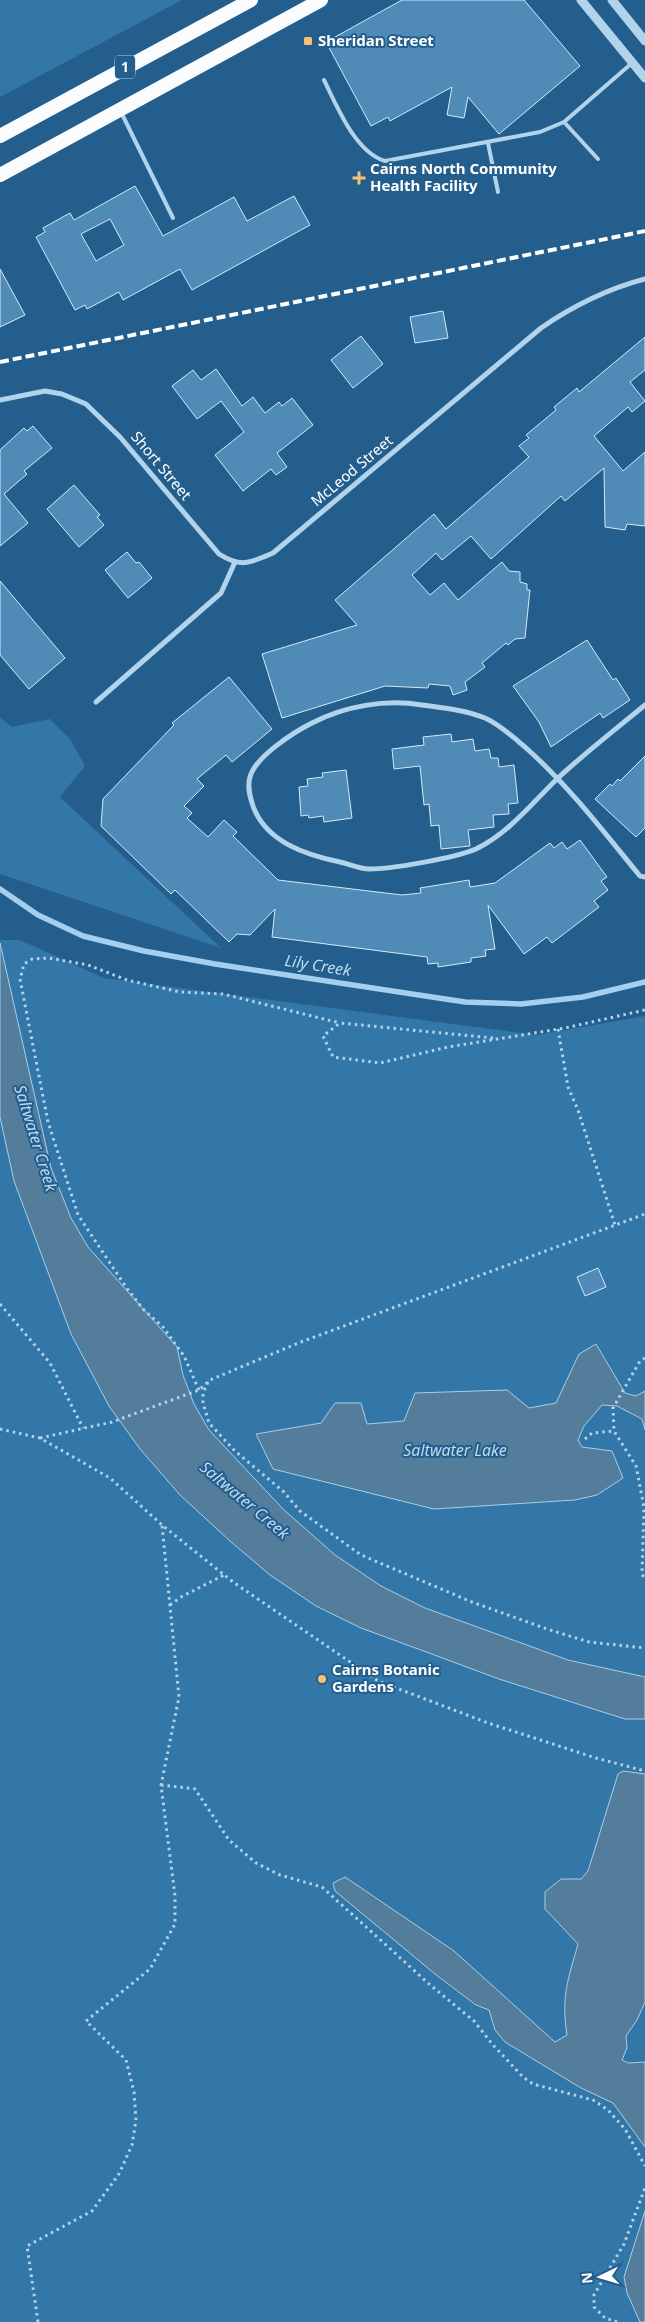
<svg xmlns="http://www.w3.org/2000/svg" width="645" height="2322" font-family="'Noto Sans',sans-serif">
  <rect width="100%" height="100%" fill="#235e8d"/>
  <g fill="#3377a8">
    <path d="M0 0H182L0 97Z"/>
    <path d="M0 718 12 727 50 719 70 739 85 766 60 797 221 948 0 874Z"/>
    <path d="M0 940H20L104 978 537 1035 645 1016V2322H0Z"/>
  </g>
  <g fill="#547d9c" stroke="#a5cfec">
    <path d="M0 943 51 1168 71 1218 88 1247 177 1347 183 1375 194 1404 209 1430 284 1510 335 1555 381 1586 425 1608 568 1660 645 1677V1719H625L499 1679 429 1653 361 1628 316 1606 270 1575 230 1541 180 1495 140 1449 109 1406 71 1334 14 1181 0 1117Z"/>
    <path d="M596 1344 625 1393 636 1396 645 1391V1430L642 1419 617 1406 602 1405 584 1426 578 1440 582 1447 612 1451 623 1478 597 1495 575 1500 434 1509 273 1469 256 1434 321 1423 335 1403H361L367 1424 404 1421 415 1393 507 1390 529 1408 556 1403 579 1354Z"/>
    <path d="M623 1771 645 1774V2002L637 2020 626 2036 627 2048 622 2060 628 2063 645 2062V2147L613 2103 581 2088 505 2042 495 2030 489 2010 476 2005 435 1974 335 1891 333 1883 345 1877 454 1951 555 2042 567 2035C561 1996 568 1980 578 1944L545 1909V1892L561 1879H581L588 1871 618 1774Z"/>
    <path d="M645 2211V2322H640L627 2293 624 2277Z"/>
  </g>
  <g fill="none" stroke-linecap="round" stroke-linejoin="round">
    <path stroke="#a5cfec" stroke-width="5.5" d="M0 889 38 915 83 936 144 951 215 964 465 1002 521 1004 583 997 645 982"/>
  </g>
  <g fill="#508ab6" stroke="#d6eaf8" fill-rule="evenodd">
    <path d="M402 0H524L580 66 499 134 468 97 464 118 447 115 452 87 390 121 388 117 371 126 326 42Z"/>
    <path d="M135 186 163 236 234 197 247 221 294 196 310 225 192 290 180 269 123 300 119 292 87 309 85 305 75 310 36 237 45 232 43 228 70 213 74 220ZM110 219 124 245 96 261 81 234Z"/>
    <path d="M0 269 25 315 0 327Z"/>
    <path d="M443 311 448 338 415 343 410 317Z"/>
    <path d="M361 336 383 364 353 388 331 360Z"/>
    <path d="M645 337V370L630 382 645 401 632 412 628 407 594 436 623 471 645 452V526L627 524 625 530 605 527 604 468 565 501 561 496 491 559 471 536 442 560 436 553 412 575 430 595 444 583 458 600 502 562 509 571 520 572V582L527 584V590H530L525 638 515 639 508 645 506 643 482 663 485 667 465 682 467 690 453 695 450 686 429 684 428 688 385 686 282 718 262 654 357 625 335 600 434 514 446 529 529 457 519 446 529 438 526 435 556 410 554 407 577 388 579 392Z"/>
    <path d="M216 369 242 406 253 397 265 413 279 402 282 406 292 398 313 425 277 453 287 467 276 475 271 469 243 491 215 455 244 432 221 401 197 419 172 386 193 370 201 380Z"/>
    <path d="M33 426 52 448 24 471 27 474 4 494 28 523 0 546V450L24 428 27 431Z"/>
    <path d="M74 485 100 515 97 517 104 525 79 547 47 509Z"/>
    <path d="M127 552 136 563 139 562 152 578 128 598 105 570Z"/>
    <path d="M0 581 65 658 29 689 0 655Z"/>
    <path d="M587 640 613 680 616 678 630 700 603 718 600 713 551 747 539 722 513 686Z"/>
    <path d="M229 677 272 729 232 762 226 755 197 779 204 786 184 806 192 813 187 818 208 837 224 820 237 832 233 836 278 880 402 895 421 893 420 888 469 880 470 887 495 883 550 843 554 848 562 842 567 849 580 840 607 877 601 881 608 890 594 901 599 907 552 943 547 937 524 954 488 905 495 949 485 950 486 956 471 958V962L438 967V963L428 964 427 957 272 937 275 909 250 935 237 934 229 942 175 890 171 894 101 826 103 799 174 725 172 723Z"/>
    <path d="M451 734 452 742 473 739 475 751 489 749 491 758H498L499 767 514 765 518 803 508 804 509 814 493 815 494 827 468 830 470 846 441 849 439 825 431 826 429 804 424 805 420 766 394 769 392 749 424 745 423 737Z"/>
    <path d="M645 756V828L636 837 595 799 610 784 612 786 618 779 620 781Z"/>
    <path d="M346 770 352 818 324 822 323 816 309 818 308 815 301 816 299 787 308 786 307 779 323 777 322 773Z"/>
    <path d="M598 1268 606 1287 585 1296 577 1277Z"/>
  </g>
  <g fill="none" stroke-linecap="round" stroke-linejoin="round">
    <g stroke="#b1d3eb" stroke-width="3" stroke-dasharray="2.5 4" stroke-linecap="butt">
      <path d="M558 1029 568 1087 578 1110 615 1225"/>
      <path d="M493 1038 340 1023 323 1036 333 1057 380 1063 448 1047 565 1028 645 1010"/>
      <path d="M0 1304 50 1363 83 1428"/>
      <path d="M645 1358 640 1361 613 1408 614 1431 636 1466 644 1507 642 1574 645 1580"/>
      <path d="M208 1382 203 1393V1403L209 1423 235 1451 284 1492 300 1511 361 1555 472 1602 547 1629 589 1642 645 1648"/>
      <path d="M199 1390 184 1356 163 1327 143 1309 126 1287 78 1215 48 1122 20 979 24 964 32 959 49 958 88 965 127 980 180 992 223 994 340 1023"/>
      <path d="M0 1429 40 1438 110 1478 162 1525 233 1582 378 1681 488 1723 596 1758 645 1771"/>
      <path d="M40 1438 112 1422 199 1390 210 1380 301 1342 645 1214"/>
      <path d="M585 1439 592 1433 614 1431"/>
      <path d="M170 1605 181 1597 224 1575"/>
      <path d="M161 1785 195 1789 229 1840 256 1863 280 1875 322 1887 429 1984 474 2021 493 2045 523 2077 533 2084 593 2100 608 2110 625 2129 645 2166"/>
      <path d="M38 2322 27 2246 92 2211 119 2174 132 2145 136 2120 134 2092 126 2060 86 2021 150 1969 175 1924V1896L161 1785 179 1697 162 1525"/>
      <path d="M617 2322 605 2318 594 2307V2295L624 2244 645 2188"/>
    </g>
    <g stroke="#b1d3eb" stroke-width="4">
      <path d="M324 80C337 106 355 152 385 161L540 132 564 122 632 63"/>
      <path d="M121 112 173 218"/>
      <path d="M564 122 598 159"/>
      <path d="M488 143 498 192"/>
    </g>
    <g stroke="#b1d3eb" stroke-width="5">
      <path d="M0 400 45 391 62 394 86 404 120 437 219 554C241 568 250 563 273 553L541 328C573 306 607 289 645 279"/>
      <path d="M96 702 221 593 235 562"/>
      <path d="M645 705C616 729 586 752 558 778 532 803 509 833 476 849 455 858 392 869 369 869 360 869 349 864 340 862 306 855 266 842 253 806 250 797 247 787 250 777 255 757 294 732 312 723 345 706 385 699 422 705 443 708 465 710 485 718 499 724 513 737 525 747 569 786 603 831 640 876L645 877"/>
    </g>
    <g stroke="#b1d3eb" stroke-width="9">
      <path d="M581 0 645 78"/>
      <path d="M612 0 645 41"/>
    </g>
    <g stroke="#fafcfe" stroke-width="14">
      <path d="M0 136 251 0"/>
      <path d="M0 175 321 0"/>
    </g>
    <path stroke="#fff" stroke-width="4" stroke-dasharray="9 4" stroke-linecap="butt" d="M0 362 645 231"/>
  </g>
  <g fill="#f7c174" stroke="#235e8d" stroke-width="2">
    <rect x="303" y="36" width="10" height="10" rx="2.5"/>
    <path d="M356.5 170.5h5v5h5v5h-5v5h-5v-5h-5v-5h5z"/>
    <circle cx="322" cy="1679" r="5"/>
  </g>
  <g text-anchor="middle" stroke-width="4" stroke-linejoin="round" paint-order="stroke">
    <rect fill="#235e8d" stroke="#bdcfdd" stroke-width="1" x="115" y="55.5" width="20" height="23" rx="4"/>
    <g font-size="14" font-weight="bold" fill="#fff">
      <text x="125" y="72">1</text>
    </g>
    <g font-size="15" font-weight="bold" fill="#fff" stroke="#235e8d" text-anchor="start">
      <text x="318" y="46">Sheridan Street</text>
      <text x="370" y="174">Cairns North Community<tspan x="370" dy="17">Health Facility</tspan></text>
      <text x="332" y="1675">Cairns Botanic<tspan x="332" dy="17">Gardens</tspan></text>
    </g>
    <g font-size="15" fill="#fff" stroke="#235e8d">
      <text transform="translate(161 466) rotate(50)" y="5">Short Street</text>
      <text transform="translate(352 471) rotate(-40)" y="5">McLeod Street</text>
    </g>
    <g font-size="16" font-style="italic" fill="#bddcf2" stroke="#235e8d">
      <text transform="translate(318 965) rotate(9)" y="6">Lily Creek</text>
      <text transform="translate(36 1138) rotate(73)" y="6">Saltwater Creek</text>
      <text x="455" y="1456">Saltwater Lake</text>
      <text transform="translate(245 1500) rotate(40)" y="6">Saltwater Creek</text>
    </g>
  </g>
  <g transform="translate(600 2277) rotate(265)" stroke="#235e8d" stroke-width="4" paint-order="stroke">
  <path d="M0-4L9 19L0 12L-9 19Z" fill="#ffffff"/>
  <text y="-8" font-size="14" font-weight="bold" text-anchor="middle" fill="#ffffff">N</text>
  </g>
</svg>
